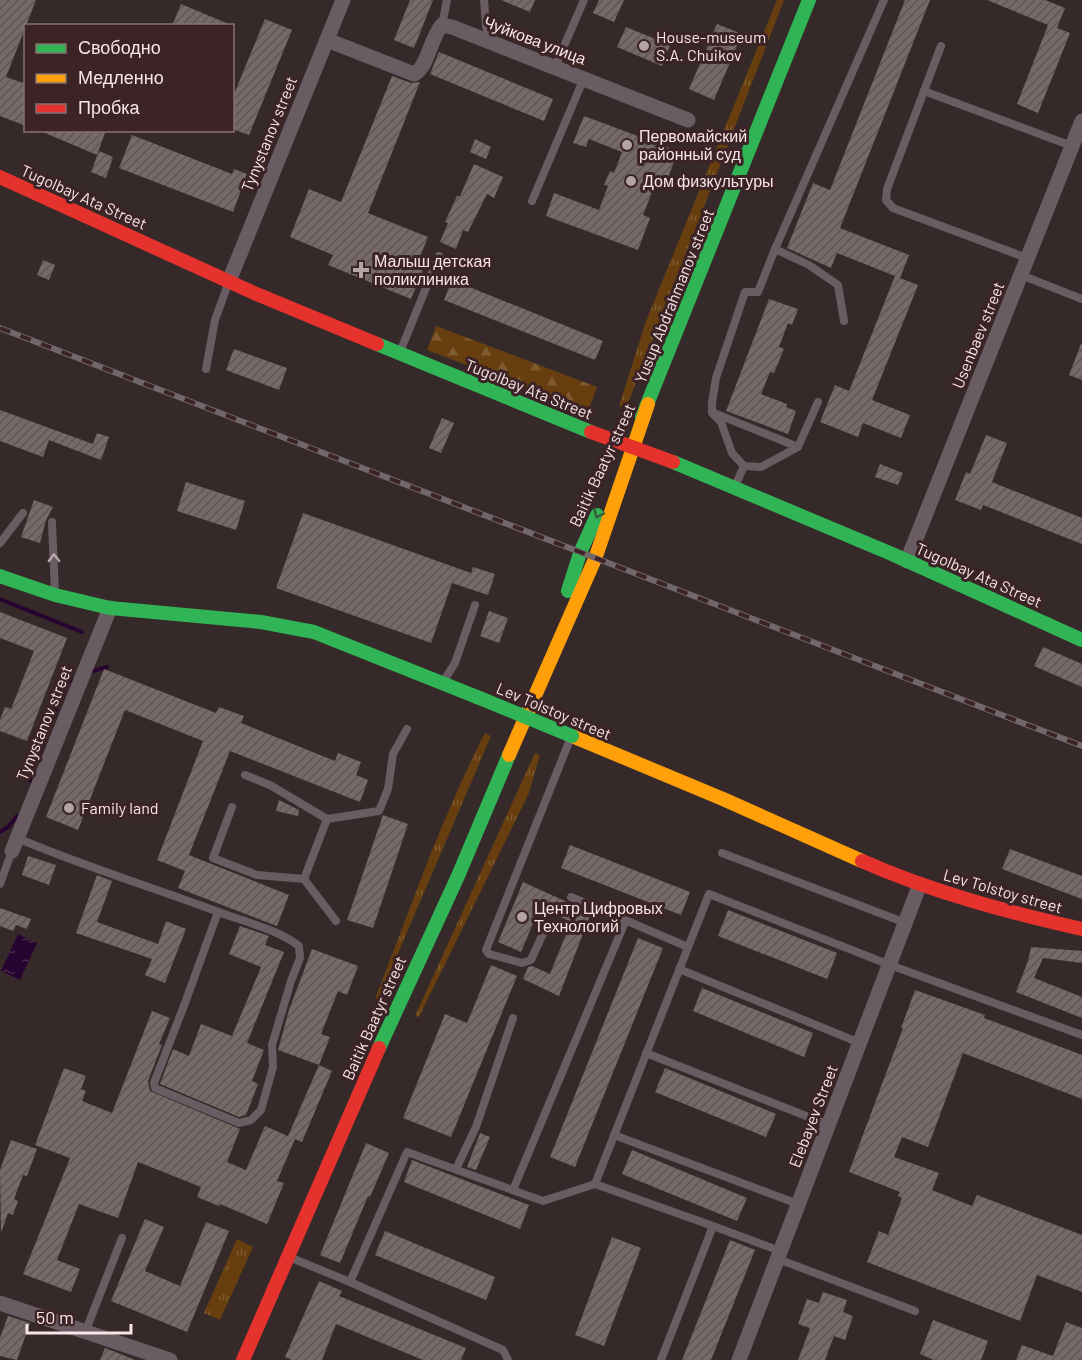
<svg xmlns="http://www.w3.org/2000/svg" width="1082" height="1360" font-family="Barlow,sans-serif">
  <defs>
    <pattern id="grass-tufts" width="24" height="20" patternUnits="userSpaceOnUse" patternTransform="scale(1.5)"><rect width="24" height="20" fill="#673f0e"/><path d="M3 7l-1-3M5 7V3M7 7l1-3M15 17l-1-3M17 17v-4M19 17l1-3" fill="none" stroke="#7e5b31"/></pattern>
    <pattern id="forest-firs" width="22" height="20" patternUnits="userSpaceOnUse" patternTransform="scale(1.5)"><rect width="22" height="20" fill="#673f0e"/><path d="M5 1l3.5 6h-7zM16 11l3.5 6h-7z" fill="#7e5b31"/></pattern>
    <pattern id="water-ripples" width="26" height="14" patternUnits="userSpaceOnUse" patternTransform="scale(1.5)"><rect width="26" height="14" fill="#27042f"/><path d="M2 4q2-2 4 0t4 0M15 11q2-2 4 0t4 0" fill="none" stroke="#47294d"/></pattern>
    <pattern id="building-hatch" width="6" height="6" patternUnits="userSpaceOnUse" patternTransform="scale(1.5)"><rect width="6" height="6" fill="#766a68"/><path d="M-1 1l2-2M0 6l6-6M5 7l2-2" fill="none" stroke="#5e5655"/></pattern>
  </defs>
  <rect width="100%" height="100%" fill="#36292a"/>
  <g fill="url(#grass-tufts)">
    <path d="M777 0H784L626 408 619 406 646 321Z"/>
    <path d="M485 733 491 736 378 1000 375 999C410 910 441 818 485 733Z"/>
    <path d="M535 753 540 755 529 793 419 1017 415 1016Z"/>
    <path d="M237 1239 253 1247 220 1320 204 1313Z"/>
  </g>
  <path fill="url(#forest-firs)" d="M436 326 597 387 588 411 427 350Z"/>
  <path fill="url(#water-ripples)" d="M18 934 37 943 20 980 1 971Z"/>
  <g fill="none" stroke-linecap="round" stroke-linejoin="round">
    <g stroke="#27042f" stroke-width="4">
      <path d="M0 599 82 632"/>
      <path d="M93 671 107 667"/>
      <path d="M38 757 66 682 71 680"/>
      <path d="M30 781 31 777"/>
      <path d="M0 832 8 827 17 816"/>
    </g>
  </g>
  <g fill="url(#building-hatch)">
    <path d="M0 0H36L6 77 26 84V126L0 116Z"/>
    <path d="M410 0H433L414 48 394 40Z"/>
    <path d="M501 0H535L530 12Z"/>
    <path d="M599 0H624L614 22 593 13Z"/>
    <path d="M905 0H930L840 228 909 255 900 278 918 285 872 400 910 415 901 438 863 423 858 437 820 422 835 385 849 391 895 276 837 253 831 268 787 248 813 183 830 190Z"/>
    <path d="M987 0H1045L1065 8 1057 28 1070 33 1038 113 1017 104 1048 25Z"/>
    <path d="M181 4 231 25V26H172Z"/>
    <path d="M265 19 292 30 249 135 232 129V99Z"/>
    <path d="M717 24 742 34 714 100 689 89Z"/>
    <path d="M626 27 670 45 662 66 617 47Z"/>
    <path d="M439 52 553 99 544 121 430 74Z"/>
    <path d="M392 76 411 83 420 82 368 213 428 237 416 267 423 270 411 299 328 265 333 255 290 237 309 189 341 202Z"/>
    <path d="M584 116 678 151 666 183 657 180 643 215 650 218 638 250 546 216 554 193 599 210 608 186 604 185 610 171 614 173 622 152 589 139 586 147 573 143Z"/>
    <path d="M38 130H106L97 155Z"/>
    <path d="M132 135 232 174 234 169 247 174 233 212 119 168Z"/>
    <path d="M475 139 491 147 486 159 470 152Z"/>
    <path d="M99 151 113 157 106 178 91 172Z"/>
    <path d="M474 164 503 177 494 198 487 194 468 232 463 230 456 249 440 242 448 223 445 222 457 196H460Z"/>
    <path d="M43 260 55 265 49 280 37 275Z"/>
    <path d="M452 280 603 341 595 360 444 300Z"/>
    <path d="M769 299 798 309 792 325 788 323 779 347 784 349 774 373 770 372 761 394 787 404 786 407 796 411 788 434 726 411Z"/>
    <path d="M1081 344H1082V380L1069 375Z"/>
    <path d="M234 349 287 368 279 390 226 370Z"/>
    <path d="M0 410 93 444 97 433 109 437 101 460 49 440 43 457 0 441Z"/>
    <path d="M442 418 454 423 441 453 429 448Z"/>
    <path d="M986 435 1007 443 992 482 1082 518V544L983 505 981 510 955 500 966 472 970 474Z"/>
    <path d="M880 464 903 473 898 485 875 477Z"/>
    <path d="M186 482 245 501 236 530 177 511Z"/>
    <path d="M34 500 53 507 46 520 40 543 21 537Z"/>
    <path d="M303 513 471 573 473 567 495 574 488 595 452 583 431 643 276 588Z"/>
    <path d="M489 611 508 618 499 643 480 636Z"/>
    <path d="M0 612 67 638 27 741 0 731V720L5 707 11 709 34 651 0 638Z"/>
    <path d="M1043 647 1082 664V687L1034 666Z"/>
    <path d="M104 669 216 713 219 707 244 716 241 723 335 761 338 753 361 762 356 775 368 780 360 802 230 751 189 855 289 895 277 926 178 888 185 871 157 860 203 741 125 710 78 830 46 817Z"/>
    <path d="M279 800 299 810 298 816 276 811Z"/>
    <path d="M383 815 408 824 373 928 347 920Z"/>
    <path d="M570 845 690 892 681 915 561 868Z"/>
    <path d="M1010 849 1082 876V899L1002 869Z"/>
    <path d="M28 856 56 865 49 885 22 875Z"/>
    <path d="M97 875 112 881 97 922 158 944 166 921 186 929 165 983 145 975 152 959 76 933Z"/>
    <path d="M523 882 591 913 559 996 523 979 528 967 532 966 550 974 571 922 540 907 521 952 498 942Z"/>
    <path d="M0 908 31 919 27 929 16 925 13 931 0 926Z"/>
    <path d="M728 910 837 953 827 979 718 936Z"/>
    <path d="M240 926 269 936 265 945 284 952 247 1043 264 1050 252 1081 258 1084 246 1115 239 1117 160 1084 173 1049 189 1056 201 1024 232 1036 261 967 229 954Z"/>
    <path d="M638 938 663 948 575 1167 550 1157Z"/>
    <path d="M1031 947 1082 951V963L1043 958 1034 978 1082 997V1018L1016 992 1028 961Z"/>
    <path d="M312 949 358 966 347 995 338 991 321 1034 330 1037 319 1065 278 1050 289 1010Z"/>
    <path d="M491 965 517 976 451 1137 403 1118 445 1014 467 1023Z"/>
    <path d="M702 988 813 1033 804 1057 693 1011Z"/>
    <path d="M915 990 985 1015 984 1018 1082 1055V1099L963 1053 928 1147 902 1137 894 1157 939 1173 932 1190 972 1206 977 1195 1082 1235V1292L1037 1275 1020 1321 867 1262 879 1231 888 1235 902 1198 898 1196 900 1192 849 1172 903 1028H901Z"/>
    <path d="M152 1011 170 1018 159 1044 162 1045 148 1081 150 1091 240 1129 227 1162 246 1170 265 1126 290 1137 288 1136 319 1065 332 1071 302 1142 295 1139 277 1181 284 1183 267 1224 220 1204 219 1206 197 1197 201 1187 138 1162 118 1218 79 1204 57 1260 80 1269 71 1292 23 1274 70 1158 35 1145 64 1068 86 1076 81 1089 86 1091 82 1101 112 1113Z"/>
    <path d="M665 1068 776 1114 766 1137 655 1092Z"/>
    <path d="M480 1133 490 1137 476 1170 467 1167Z"/>
    <path d="M11 1140 37 1149 27 1176 23 1175 14 1199 18 1201 13 1215 8 1213 1 1233 0 1170Z"/>
    <path d="M366 1143 389 1153 370 1197 368 1196 340 1263 320 1255Z"/>
    <path d="M632 1150 747 1198 737 1221 622 1174Z"/>
    <path d="M412 1160 529 1205 520 1229 404 1182Z"/>
    <path d="M145 1219 164 1227 145 1271 180 1286 206 1222 229 1231 187 1332 111 1301Z"/>
    <path d="M385 1231 495 1277 486 1300 375 1255Z"/>
    <path d="M612 1237 641 1248 604 1346 575 1335Z"/>
    <path d="M730 1240 755 1250 711 1360H682Z"/>
    <path d="M319 1281 342 1291 339 1296 466 1348 461 1360H423L336 1324 322 1360H292L285 1357Z"/>
    <path d="M823 1292 847 1300 843 1312 853 1316 845 1340 834 1336 825 1360H798L810 1328 798 1324 807 1299 819 1303Z"/>
    <path d="M8 1316 30 1323 17 1360 0 1356V1338Z"/>
    <path d="M933 1320 988 1341 981 1360H934L920 1354Z"/>
    <path d="M1066 1322 1082 1328V1360H1016L1022 1345 1053 1356Z"/>
    <path d="M105 1348 118 1353 135 1360H100Z"/>
  </g>
  <g fill="none" stroke-linecap="round" stroke-linejoin="round">
    <g stroke="#695c62" stroke-width="8">
      <path d="M484 0 486 26 490 41"/>
      <path d="M442 25 447 0"/>
      <path d="M555 67 584 0"/>
      <path d="M924 91 941 46"/>
      <path d="M532 201 584 78"/>
      <path d="M775 249 884 0"/>
      <path d="M1027 258 893 208 886 200 887 189 924 91 1072 146"/>
      <path d="M1021 275 1082 299"/>
      <path d="M400 352 439 256"/>
      <path d="M206 369 215 320 228 284"/>
      <path d="M714 413 798 447"/>
      <path d="M744 466 761 467 798 447 818 402"/>
      <path d="M735 486 744 466 732 453 721 422 712 413V403L716 378 745 292H758L775 249 809 265 838 285 844 321"/>
      <path d="M52 522 55 593"/>
      <path d="M0 543 23 513"/>
      <path d="M443 682 455 663 475 605"/>
      <path d="M245 775 270 785 327 819"/>
      <path d="M232 807 213 858 257 875 304 879"/>
      <path d="M17 838C85 867 155 888 224 914 249 923 278 930 299 946L300 958 291 981 272 1045 273 1067 261 1110 251 1120 239 1123 155 1088 154 1083 185 1003 218 912"/>
      <path d="M722 853 906 923"/>
      <path d="M0 884 12 851"/>
      <path d="M571 897 688 947"/>
      <path d="M336 921 304 879 327 819 379 811 388 789 393 754 407 729"/>
      <path d="M546 927 531 960 522 963 489 954 486 950 571 737"/>
      <path d="M679 969 860 1043"/>
      <path d="M646 1053 829 1125"/>
      <path d="M614 1135 798 1204"/>
      <path d="M456 1169 476 1127 513 1018"/>
      <path d="M595 1184 709 894 890 965 1082 1035"/>
      <path d="M513 1190 625 922"/>
      <path d="M289 1257 350 1282 407 1152 543 1201 595 1184 713 1226"/>
      <path d="M778 1259 915 1311"/>
      <path d="M350 1282 503 1350 508 1360"/>
      <path d="M86 1330 122 1238"/>
      <path d="M661 1360 713 1226 772 1248"/>
    </g>
    <g stroke="#695c62" stroke-width="15">
      <path d="M327 40 414 74C428 68 430 38 442 25L452 27 688 120"/>
      <path d="M229 281 343 0"/>
      <path d="M907 561 1082 121"/>
      <path d="M12 851 110 608"/>
      <path d="M0 1303 170 1360"/>
      <path d="M739 1360 920 884"/>
    </g>
    <g stroke="#30b455" stroke-width="14">
      <path d="M377 344 591 432"/>
      <path d="M642 417 809 0"/>
      <path d="M673 462 892 554 1082 640"/>
      <path d="M0 576 55 595 110 608 261 622 314 632 477 697"/>
      <path d="M568 591 580 553 597 515"/>
      <path d="M379 1048 458 876 509 755"/>
    </g>
    <g stroke="#ff9f0a" stroke-width="14">
      <path d="M572 736 723 799 862 861"/>
      <path d="M509 755 595 559 648 404"/>
    </g>
    <g stroke="#e5322d" stroke-width="14">
      <path d="M0 177 254 293 377 344"/>
      <path d="M862 861C932 892 1007 912 1082 929"/>
      <path d="M243 1360 379 1048"/>
    </g>
    <defs>
      <path id="rail" d="M0 328 1082 746"/>
    </defs>
    <use href="#rail" stroke="#72686b" stroke-width="6"/>
    <use href="#rail" stroke="#3c2326" stroke-width="4" stroke-dasharray="11" stroke-linecap="butt"/>
    <path stroke="#30b455" stroke-width="14" d="M477 697 572 736"/>
    <path stroke="#e5322d" stroke-width="14" d="M591 432 673 462"/>
  </g>
  <defs><path id="oneway-chevron" d="M-2-3.5L2.5 0L-2 3.5" fill="none" stroke-width="1.6" stroke-linecap="round" stroke-linejoin="round" transform="scale(1.5)"/></defs>
  <use stroke="#375d39" href="#oneway-chevron" transform="translate(598 514) rotate(115)"/>
  <use stroke="#b8a8ab" href="#oneway-chevron" transform="translate(54 558) rotate(-91)"/>
  <g fill="#b4a4a5" stroke="#3c2326" stroke-width="2">
    <circle cx="644" cy="46" r="6"/>
    <circle cx="627" cy="145" r="6"/>
    <circle cx="631" cy="181" r="6"/>
    <path d="M358 261h6v6h6v6h-6v6h-6v-6h-6v-6h6z"/>
    <circle cx="69" cy="808" r="6"/>
    <circle cx="522" cy="917" r="6"/>
  </g>
  <g text-anchor="middle" stroke-width="6" stroke-linejoin="round" paint-order="stroke">
    <g font-size="16" fill="#f8e6e7" stroke="#3c2326" text-anchor="start">
      <text x="656" y="43">House-museum<tspan x="656" dy="18">S.A. Chuikov</tspan></text>
      <text x="639" y="142">Первомайский<tspan x="639" dy="18">районный суд</tspan></text>
      <text x="643" y="187">Дом физкультуры</text>
      <text x="374" y="267">Малыш детская<tspan x="374" dy="18">поликлиника</tspan></text>
      <text x="81" y="814">Family land</text>
      <text x="534" y="914">Центр Цифровых<tspan x="534" dy="18">Технологий</tspan></text>
    </g>
    <g font-size="16" fill="#f8e6e7" stroke="#3c2326">
      <text transform="translate(535 40) rotate(21)" y="6">Чуйкова улица</text>
      <text transform="translate(269 134) rotate(-68)" y="6">Tynystanov street</text>
      <text transform="translate(84 197) rotate(24)" y="6">Tugolbay Ata Street</text>
      <text transform="translate(674 296) rotate(-68)" y="6">Yusup Abdrahmanov street</text>
      <text transform="translate(978 335) rotate(-68)" y="6">Usenbaev street</text>
      <text transform="translate(529 389) rotate(22)" y="6">Tugolbay Ata Street</text>
      <text transform="translate(602 465) rotate(-65)" y="6">Baitik Baatyr street</text>
      <text transform="translate(979 575) rotate(24)" y="6">Tugolbay Ata Street</text>
      <text transform="translate(554 711) rotate(23)" y="6">Lev Tolstoy street</text>
      <text transform="translate(44 723) rotate(-68)" y="6">Tynystanov street</text>
      <text transform="translate(1003 891) rotate(16)" y="6">Lev Tolstoy street</text>
      <text transform="translate(374 1018) rotate(-66)" y="6">Baitik Baatyr street</text>
      <text transform="translate(813 1116) rotate(-69)" y="6">Elebayev Street</text>
    </g>
  </g>
  <rect x="24" y="24" width="210" height="108" fill="#3c2326" stroke="#877173" stroke-width="1.5"/>
  <rect x="36" y="44" width="30" height="9" fill="#30b455" stroke="#877173" stroke-width="1.5"/>
  <text x="78" y="54" font-size="18" fill="#f8e6e7">Свободно</text>
  <rect x="36" y="74" width="30" height="9" fill="#ff9f0a" stroke="#877173" stroke-width="1.5"/>
  <text x="78" y="84" font-size="18" fill="#f8e6e7">Медленно</text>
  <rect x="36" y="104" width="30" height="9" fill="#e5322d" stroke="#877173" stroke-width="1.5"/>
  <text x="78" y="114" font-size="18" fill="#f8e6e7">Пробка</text>
  <path d="M27 1324v9h104v-9" fill="none" stroke="#f8e6e7" stroke-width="3"/>
  <text x="36" y="1324" font-size="18" fill="#f8e6e7" stroke="#3c2326" stroke-width="4.5" paint-order="stroke">50 m</text>
</svg>
